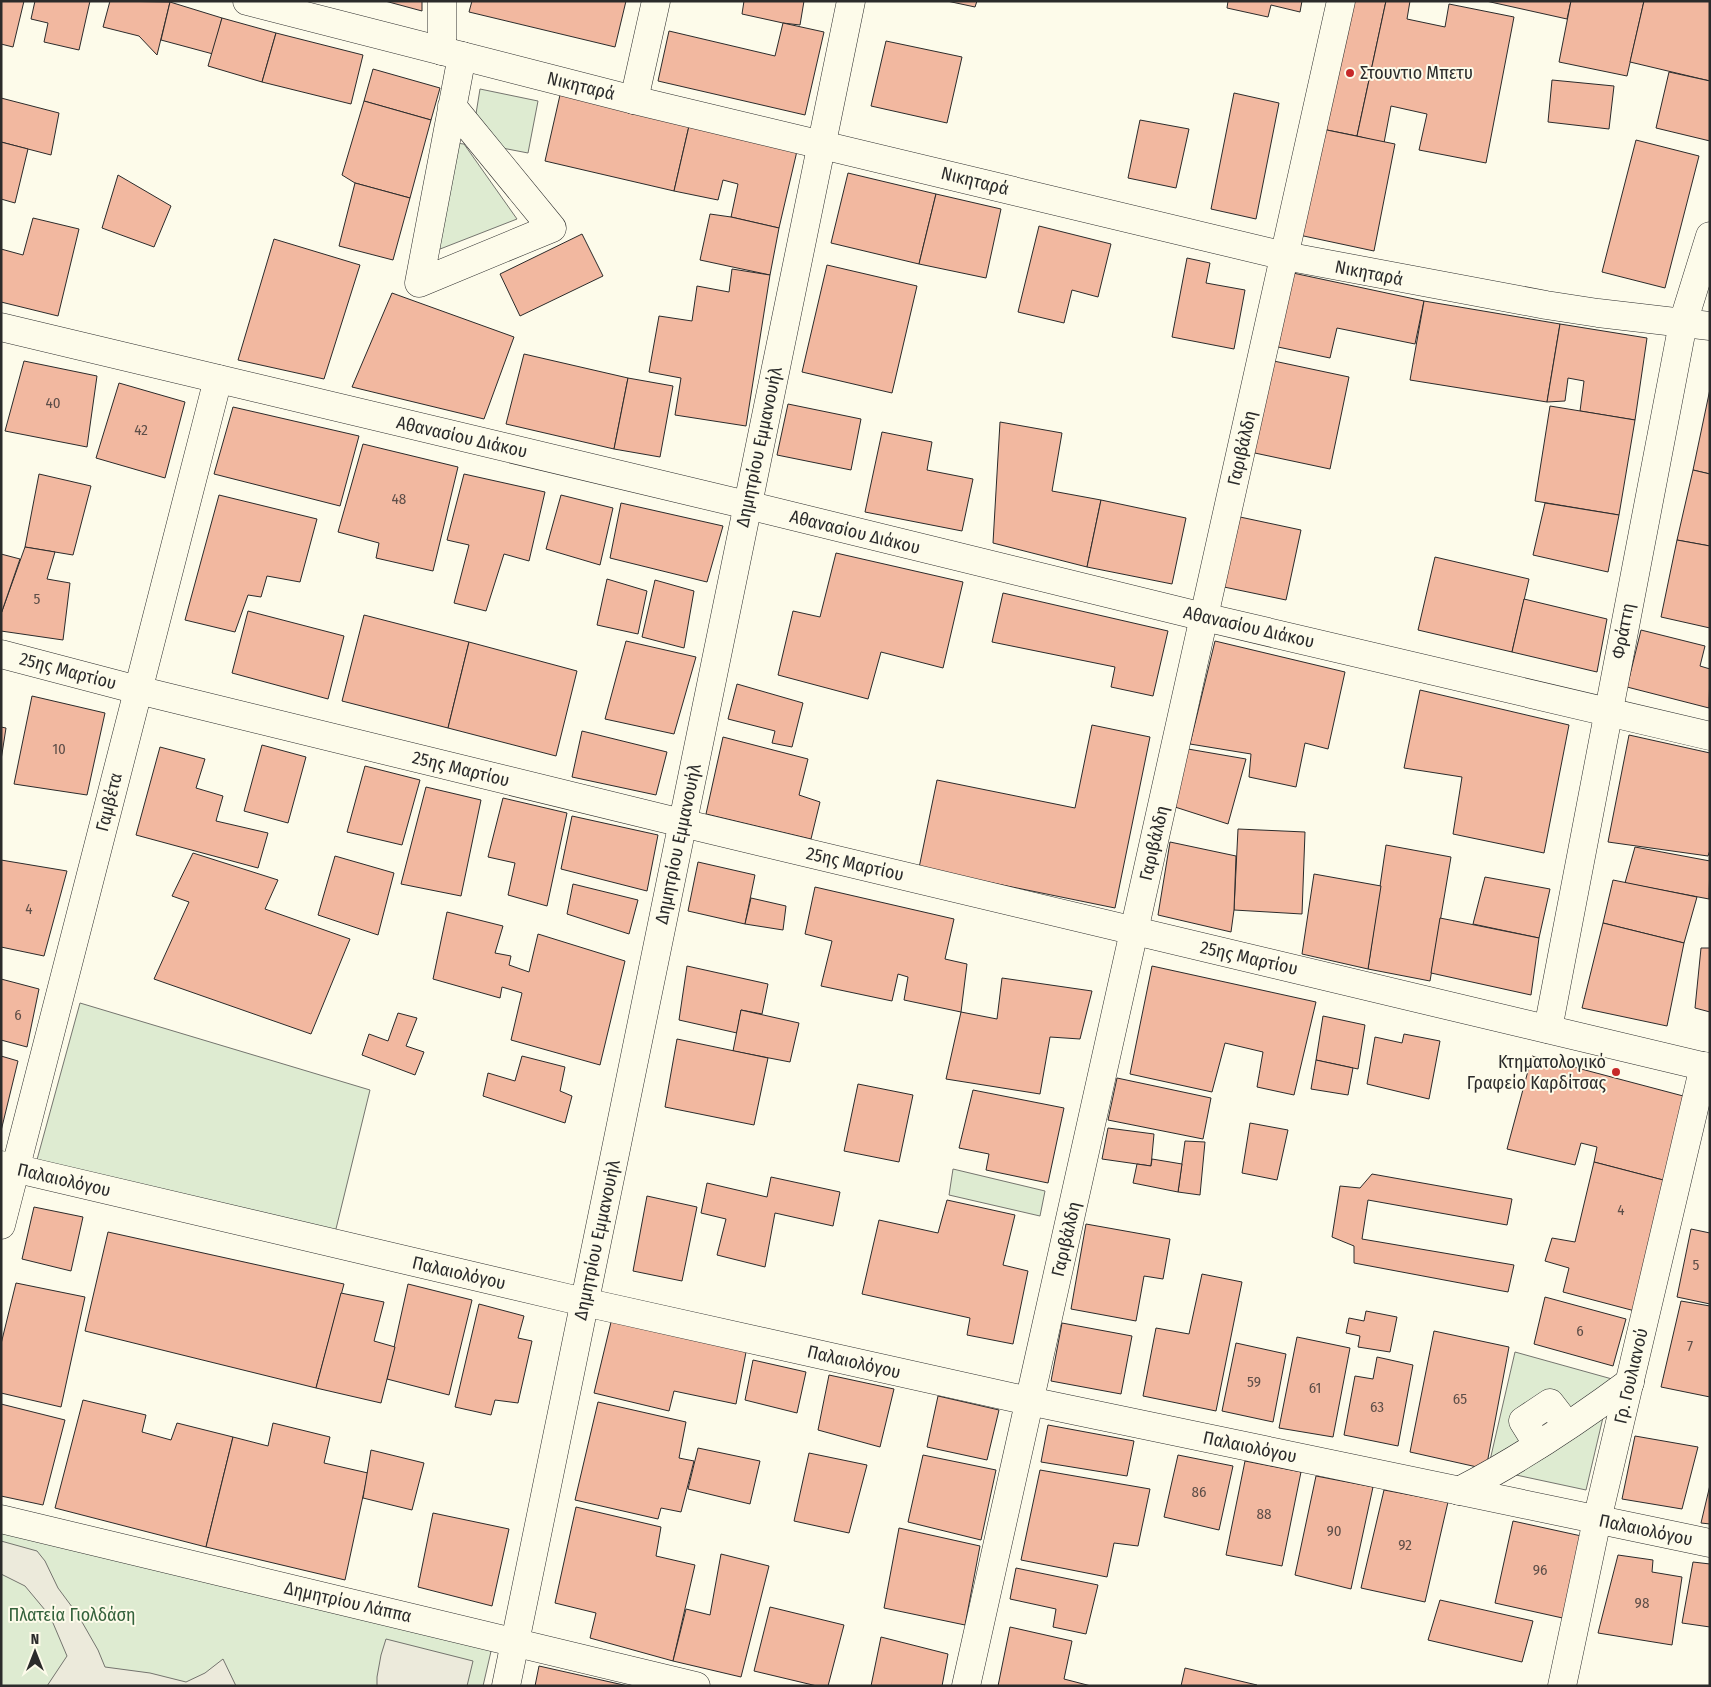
<svg xmlns="http://www.w3.org/2000/svg" width="1711" height="1687" font-family="'Fira Sans Condensed',sans-serif">
  <rect width="100%" height="100%" fill="#fdfbea"/>
  <g fill="#deebd1" stroke="#74746e">
    <path d="M480 89 538 101 528 153 497 147 475 120Z"/>
    <path d="M454 143 464 144 517 219 435 251Z"/>
    <path d="M80 1003 370 1090 334 1237 35 1167Z"/>
    <path d="M953 1169 1045 1191 1040 1216 949 1195Z"/>
    <path d="M1515 1352 1612 1379 1586 1490 1488 1469Z"/>
    <path d="M1 1526 492 1647 483 1686H1Z"/>
  </g>
  <g fill="#eceadb" stroke="#74746e">
    <path d="M1 1541 37 1551 45 1561 58 1588 78 1615 98 1650 105 1667 150 1673 186 1682 205 1673 223 1659 236 1686H47L67 1656 50 1616 25 1586 1 1574Z"/>
    <path d="M386 1639 473 1661 467 1686H377V1677L381 1655Z"/>
  </g>
  <g fill="#f2b8a0" stroke="#2b2b2b">
    <path d="M1 1H24L13 47 1 44Z"/>
    <path d="M35 1H90L79 50 44 42 48 23 31 19Z"/>
    <path d="M110 1 170 2 157 55 139 36 103 27Z"/>
    <path d="M385 1H422V11Z"/>
    <path d="M472 1H626L615 47 469 12Z"/>
    <path d="M744 1H804L800 25 783 23 742 14Z"/>
    <path d="M947 1H977L975 7Z"/>
    <path d="M1228 1H1302L1300 12 1271 5 1268 17 1227 8Z"/>
    <path d="M1349 1H1386L1357 136 1322 129Z"/>
    <path d="M1386 1H1410L1407 19 1445 27 1449 4 1514 17 1486 163 1419 150 1427 114 1391 106 1384 143 1357 136Z"/>
    <path d="M1486 1H1571L1567 19Z"/>
    <path d="M1571 1H1644L1627 76 1559 62Z"/>
    <path d="M1644 1H1710V81L1630 62Z"/>
    <path d="M170 2 222 18 213 54 161 40Z"/>
    <path d="M222 18 276 33 262 82 208 66Z"/>
    <path d="M783 23 824 32 805 115 658 81 669 31 775 56Z"/>
    <path d="M276 33 363 55 351 104 262 82Z"/>
    <path d="M886 41 962 57 947 123 871 106Z"/>
    <path d="M373 69 440 88 431 120 364 101Z"/>
    <path d="M1669 72 1710 81V141L1656 128Z"/>
    <path d="M1552 80 1614 86 1609 129 1548 122Z"/>
    <path d="M1234 93 1279 103 1256 219 1211 209Z"/>
    <path d="M560 95 689 126 674 191 545 161Z"/>
    <path d="M1 98 59 113 51 155 1 142Z"/>
    <path d="M364 101 431 120 410 198 355 183 342 175Z"/>
    <path d="M1140 120 1189 129 1176 188 1128 178Z"/>
    <path d="M689 126 797 151 779 228 731 217 738 184 723 180 718 200 674 191Z"/>
    <path d="M1322 129 1395 144 1374 251 1299 235Z"/>
    <path d="M1636 140 1699 156 1665 288 1602 272Z"/>
    <path d="M1 142 28 149 15 203 1 199Z"/>
    <path d="M848 173 936 194 919 264 831 243Z"/>
    <path d="M118 175 171 206 154 247 102 228Z"/>
    <path d="M355 183 410 198 393 260 339 246Z"/>
    <path d="M936 194 1001 209 986 278 919 264Z"/>
    <path d="M710 214 731 217 779 228 770 275 700 260Z"/>
    <path d="M33 218 79 229 58 316 1 302V249L23 255Z"/>
    <path d="M1039 226 1111 244 1098 297 1072 290 1064 323 1018 312Z"/>
    <path d="M582 234 603 276 520 316 500 274Z"/>
    <path d="M274 239 360 265 324 379 238 360Z"/>
    <path d="M1187 258 1210 263 1206 283 1245 290 1234 349 1172 337Z"/>
    <path d="M827 265 917 286 892 393 802 372Z"/>
    <path d="M732 269 770 275 746 426 675 415 681 378 649 372 659 316 692 321 697 286 729 292Z"/>
    <path d="M1293 273 1424 301 1415 344 1337 328 1330 358 1278 347Z"/>
    <path d="M392 293 514 337 484 419 352 387Z"/>
    <path d="M1424 301 1560 324 1547 402 1410 380Z"/>
    <path d="M1560 324 1647 338 1635 420 1580 411 1584 381 1568 378 1565 401 1547 402Z"/>
    <path d="M524 354 628 378 614 449 506 424Z"/>
    <path d="M1269 360 1349 377 1330 469 1250 452Z"/>
    <path d="M24 361 97 376 87 447 5 431Z"/>
    <path d="M628 378 673 386 660 457 614 449Z"/>
    <path d="M119 383 185 402 165 478 96 458Z"/>
    <path d="M1710 389V474L1693 470Z"/>
    <path d="M788 404 861 419 851 470 777 455Z"/>
    <path d="M1550 406 1635 420 1619 515 1535 501Z"/>
    <path d="M233 407 359 436 340 506 214 474Z"/>
    <path d="M1000 422 1062 433 1052 491 1101 500 1087 567 993 543Z"/>
    <path d="M882 432 932 442 927 470 973 479 962 531 865 512Z"/>
    <path d="M363 444 458 467 433 571 376 558 379 543 338 532Z"/>
    <path d="M1693 470 1710 474V546L1677 540Z"/>
    <path d="M39 474 91 486 73 555 25 547Z"/>
    <path d="M464 474 545 492 529 561 504 554 486 611 454 603 469 545 447 540Z"/>
    <path d="M219 495 317 519 300 582 267 576 261 597 248 595 235 632 185 620Z"/>
    <path d="M561 495 613 508 600 565 546 549Z"/>
    <path d="M1101 500 1186 518 1172 584 1087 567Z"/>
    <path d="M621 503 723 526 707 582 610 558Z"/>
    <path d="M1545 503 1619 515 1608 572 1533 555Z"/>
    <path d="M1240 517 1301 530 1286 600 1224 587Z"/>
    <path d="M1677 540 1710 546V628L1661 617Z"/>
    <path d="M25 547 55 552 47 579 70 583 63 640 1 631V614Z"/>
    <path d="M836 553 963 582 943 668 881 652 868 699 778 675 793 611 820 617Z"/>
    <path d="M1 554 20 559 1 614Z"/>
    <path d="M1435 557 1529 579 1512 652 1418 630Z"/>
    <path d="M607 579 647 591 638 634 597 625Z"/>
    <path d="M655 580 694 591 684 648 642 637Z"/>
    <path d="M1003 593 1168 631 1153 696 1111 687 1115 667 992 642Z"/>
    <path d="M1524 599 1607 619 1597 672 1512 652Z"/>
    <path d="M248 611 344 636 328 699 232 673Z"/>
    <path d="M364 615 469 642 448 728 342 701Z"/>
    <path d="M1641 630 1705 646 1700 666 1710 669 1709 708 1627 687Z"/>
    <path d="M626 641 696 657 674 734 605 719Z"/>
    <path d="M1215 641 1345 672 1328 749 1305 743 1296 787 1249 777 1251 754 1190 744Z"/>
    <path d="M469 642 577 671 556 756 448 728Z"/>
    <path d="M737 684 803 703 792 747 772 743 775 731 728 719Z"/>
    <path d="M1420 690 1569 725 1544 853 1453 834 1462 777 1404 768Z"/>
    <path d="M32 696 105 713 87 795 14 784Z"/>
    <path d="M1092 725 1150 737 1115 908 919 868 937 780 1075 808Z"/>
    <path d="M1 727 6 728 1 760Z"/>
    <path d="M582 731 667 752 656 795 572 777Z"/>
    <path d="M1629 735 1710 753V850L1708 856 1608 842Z"/>
    <path d="M723 737 808 759 799 795 820 802 811 839 706 814Z"/>
    <path d="M262 745 306 757 288 823 244 811Z"/>
    <path d="M160 747 205 759 196 788 223 796 216 821 268 833 258 868 136 835Z"/>
    <path d="M1188 749 1246 759 1228 824 1175 807Z"/>
    <path d="M365 766 420 780 402 845 347 832Z"/>
    <path d="M426 787 481 800 461 896 401 884Z"/>
    <path d="M503 798 567 813 547 906 508 895 515 863 488 857Z"/>
    <path d="M572 816 658 835 647 891 561 869Z"/>
    <path d="M1238 829 1305 832 1302 914 1234 910Z"/>
    <path d="M1170 842 1236 856 1234 910 1231 932 1158 915Z"/>
    <path d="M1386 845 1451 857 1430 981 1368 969Z"/>
    <path d="M1635 847 1710 861 1709 899 1625 883Z"/>
    <path d="M193 853 278 880 265 909 350 939 311 1034 154 979 189 902 172 896Z"/>
    <path d="M335 856 394 873 378 935 318 915Z"/>
    <path d="M1 860 67 871 44 956 1 947Z"/>
    <path d="M698 862 755 875 745 924 688 911Z"/>
    <path d="M1314 874 1381 886 1368 969 1302 954Z"/>
    <path d="M1485 877 1550 889 1539 938 1473 924Z"/>
    <path d="M1613 880 1697 897 1684 943 1603 923Z"/>
    <path d="M573 884 638 900 629 934 567 914Z"/>
    <path d="M815 887 954 919 945 959 967 964 961 1012 904 1000 908 977 898 974 892 1001 821 986 832 941 805 934Z"/>
    <path d="M751 898 786 906 783 930 745 924Z"/>
    <path d="M447 912 503 926 495 953 511 956 509 965 529 972 538 934 625 961 600 1065 511 1040 522 993 502 987 500 998 433 979Z"/>
    <path d="M1440 918 1539 938 1531 995 1431 973Z"/>
    <path d="M1603 923 1684 943 1667 1026 1582 1008Z"/>
    <path d="M1701 948H1710V1012L1695 1008Z"/>
    <path d="M687 966 768 984 762 1014 741 1010 737 1033 679 1020Z"/>
    <path d="M1152 966 1316 1002 1294 1095 1257 1087 1263 1052 1225 1043 1212 1092 1130 1074Z"/>
    <path d="M1002 978 1092 991 1080 1039 1050 1037 1040 1094 946 1079 961 1012 997 1019Z"/>
    <path d="M1 979 39 989 27 1047 1 1040Z"/>
    <path d="M741 1010 799 1023 790 1062 733 1051Z"/>
    <path d="M398 1013 417 1018 406 1046 424 1052 415 1075 362 1055 369 1034 388 1041Z"/>
    <path d="M1323 1016 1365 1025 1358 1069 1316 1060Z"/>
    <path d="M1404 1034 1440 1041 1429 1099 1367 1084 1375 1037 1402 1043Z"/>
    <path d="M677 1039 768 1058 754 1125 665 1107Z"/>
    <path d="M1 1056 18 1061 1 1131Z"/>
    <path d="M522 1056 565 1067 560 1091 572 1096 565 1123 483 1096 488 1073 515 1081Z"/>
    <path d="M1532 1056 1687 1097 1667 1181 1594 1162 1597 1147 1581 1143 1575 1165 1507 1149Z"/>
    <path d="M1316 1060 1353 1068 1348 1095 1311 1089Z"/>
    <path d="M1117 1078 1211 1098 1203 1139 1108 1120Z"/>
    <path d="M858 1084 913 1095 899 1162 844 1151Z"/>
    <path d="M973 1090 1064 1108 1048 1183 986 1170 989 1154 959 1148Z"/>
    <path d="M1250 1123 1288 1130 1277 1180 1242 1173Z"/>
    <path d="M1108 1128 1154 1134 1151 1166 1102 1159Z"/>
    <path d="M1185 1141 1205 1142 1200 1195 1178 1192Z"/>
    <path d="M1152 1159 1182 1164 1178 1192 1133 1183 1137 1164 1151 1166Z"/>
    <path d="M1594 1162 1667 1181 1635 1311 1563 1292 1569 1268 1545 1261 1552 1238 1575 1242Z"/>
    <path d="M1372 1174 1512 1199 1507 1225 1368 1200 1362 1239 1514 1265 1508 1292 1354 1263V1246L1332 1237 1340 1186 1360 1188Z"/>
    <path d="M771 1177 840 1192 833 1226 775 1213 765 1267 717 1255 726 1219 701 1213 707 1183 767 1197Z"/>
    <path d="M647 1196 697 1207 682 1281 633 1271Z"/>
    <path d="M947 1200 1015 1215 1003 1265 1028 1271 1013 1344 967 1335 970 1318 862 1294 879 1220 938 1233Z"/>
    <path d="M34 1207 83 1217 71 1271 22 1259Z"/>
    <path d="M1086 1224 1170 1239 1163 1279 1144 1276 1136 1321 1071 1309Z"/>
    <path d="M1691 1229 1710 1233V1304L1677 1297Z"/>
    <path d="M108 1232 344 1284 316 1388 85 1331Z"/>
    <path d="M1202 1274 1242 1282 1216 1411 1143 1396 1156 1328 1189 1334Z"/>
    <path d="M16 1283 85 1297 61 1407 1 1393V1344Z"/>
    <path d="M408 1284 472 1300 449 1395 387 1379Z"/>
    <path d="M341 1293 384 1302 374 1341 395 1347 381 1403 316 1388Z"/>
    <path d="M1545 1297 1626 1319 1613 1366 1534 1344Z"/>
    <path d="M1681 1301 1710 1306V1397L1661 1387Z"/>
    <path d="M479 1304 524 1316 518 1338 532 1341 518 1403 495 1400 491 1415 455 1407Z"/>
    <path d="M1366 1311 1397 1317 1390 1352 1358 1347 1360 1336 1346 1333 1349 1318 1364 1321Z"/>
    <path d="M612 1318 747 1347 736 1404 674 1391 669 1411 594 1393Z"/>
    <path d="M1062 1323 1132 1336 1121 1394 1051 1381Z"/>
    <path d="M1434 1331 1509 1347 1486 1469 1410 1452Z"/>
    <path d="M1297 1337 1350 1348 1333 1437 1279 1428Z"/>
    <path d="M1236 1343 1286 1354 1273 1422 1222 1411Z"/>
    <path d="M1377 1357 1413 1365 1398 1446 1344 1435 1355 1376 1373 1379Z"/>
    <path d="M753 1360 806 1372 797 1413 745 1400Z"/>
    <path d="M829 1375 894 1389 880 1447 818 1430Z"/>
    <path d="M938 1396 999 1410 987 1460 927 1447Z"/>
    <path d="M83 1400 146 1415 142 1432 171 1440 177 1423 233 1437 206 1547 55 1508Z"/>
    <path d="M598 1402 686 1422 679 1458 694 1461 681 1512 661 1508 658 1519 575 1500Z"/>
    <path d="M1 1404 65 1420 43 1505 1 1496Z"/>
    <path d="M273 1423 330 1437 324 1463 368 1473 345 1580 206 1547 233 1437 268 1446Z"/>
    <path d="M1048 1425 1134 1441 1127 1476 1041 1462Z"/>
    <path d="M1635 1436 1698 1447 1682 1509 1622 1499Z"/>
    <path d="M698 1448 760 1461 750 1504 688 1489Z"/>
    <path d="M371 1450 424 1463 412 1510 363 1498Z"/>
    <path d="M809 1453 867 1465 849 1533 794 1521Z"/>
    <path d="M923 1455 996 1470 981 1540 908 1522Z"/>
    <path d="M1178 1455 1233 1466 1219 1530 1164 1517Z"/>
    <path d="M1245 1461 1301 1472 1282 1566 1226 1555Z"/>
    <path d="M1040 1470 1150 1489 1138 1546 1114 1543 1107 1577 1021 1560Z"/>
    <path d="M1316 1476 1373 1487 1351 1589 1295 1575Z"/>
    <path d="M1710 1485V1524L1701 1523Z"/>
    <path d="M1384 1490 1448 1502 1425 1602 1361 1588Z"/>
    <path d="M576 1507 661 1527 656 1556 695 1565 673 1661 590 1638 596 1613 555 1603Z"/>
    <path d="M433 1513 509 1529 492 1606 418 1587Z"/>
    <path d="M1513 1521 1586 1537 1567 1619 1495 1603Z"/>
    <path d="M899 1528 980 1546 965 1625 884 1608Z"/>
    <path d="M721 1554 769 1566 741 1677 673 1661 686 1609 710 1615Z"/>
    <path d="M1618 1555 1653 1560 1652 1572 1682 1577 1672 1645 1598 1633Z"/>
    <path d="M1693 1562 1710 1564V1627L1682 1623Z"/>
    <path d="M1016 1568 1098 1585 1086 1634 1053 1627 1056 1609 1010 1599Z"/>
    <path d="M1440 1600 1533 1621 1522 1662 1428 1640Z"/>
    <path d="M770 1607 844 1625 828 1686H817L754 1671Z"/>
    <path d="M1010 1627 1072 1641 1064 1679 1091 1686H998Z"/>
    <path d="M881 1637 948 1654 942 1686H871Z"/>
    <path d="M539 1666 628 1686H535Z"/>
    <path d="M1185 1668 1257 1685V1686H1181Z"/>
  </g>
  <g fill="none" stroke-linecap="round" stroke-linejoin="round">
    <defs>
      <g id="street">
        <path d="M442 1V51"/>
        <path d="M634 100 656 1"/>
        <path d="M452 106 552 228 419 283 462 56"/>
        <path d="M1285 256 1546 305 1598 313 1710 326"/>
        <path d="M1 327 747 505 1204 617 1710 736"/>
        <path d="M1 654 138 690 682 823 1710 1068"/>
        <path d="M1548 1029 1683 323 1710 236"/>
        <path d="M1 1165 584 1302 1029 1401 1710 1543"/>
        <path d="M1 1225 218 379"/>
        <path d="M1538 1445 1523 1421 1550 1403 1567 1425"/>
        <path d="M1459 1491C1519 1460 1576 1422 1630 1382"/>
        <path d="M1562 1686 1597 1520 1704 1066"/>
      </g>
      <g id="secondary">
        <path d="M247 1 634 100 1285 256"/>
        <path d="M1 1519 696 1686"/>
        <path d="M506 1686 851 1"/>
        <path d="M966 1686 1341 1"/>
      </g>
    </defs>
    <use href="#street" stroke="#2b2b2b" stroke-width="29"/>
    <use href="#secondary" stroke="#2b2b2b" stroke-width="29"/>
    <use href="#street" stroke="#fdfbea" stroke-width="28"/>
    <use href="#secondary" stroke="#fdfbea" stroke-width="28"/>
  </g>
  <g fill="#c62828" stroke="#fdfbea" stroke-width="2">
    <circle cx="1350" cy="73" r="5"/>
    <circle cx="1616" cy="1072" r="5"/>
  </g>
  <g text-anchor="middle" stroke-width="4" stroke-linejoin="round" paint-order="stroke">
    <g font-size="15" fill="#5d4e48">
      <text x="53" y="408">40</text>
      <text x="141" y="435">42</text>
      <text x="399" y="504">48</text>
      <text x="37" y="604">5</text>
      <text x="59" y="754">10</text>
      <text x="29" y="914">4</text>
      <text x="18" y="1020">6</text>
      <text x="1621" y="1215">4</text>
      <text x="1696" y="1270">5</text>
      <text x="1580" y="1336">6</text>
      <text x="1690" y="1351">7</text>
      <text x="1254" y="1387">59</text>
      <text x="1315" y="1393">61</text>
      <text x="1460" y="1404">65</text>
      <text x="1377" y="1412">63</text>
      <text x="1199" y="1497">86</text>
      <text x="1264" y="1519">88</text>
      <text x="1334" y="1536">90</text>
      <text x="1405" y="1550">92</text>
      <text x="1540" y="1575">96</text>
      <text x="1642" y="1608">98</text>
    </g>
    <g font-size="18" fill="#2b2b2b" stroke="#fdfbea" text-anchor="start">
      <text x="1360" y="79">Στουντιο Μπετυ</text>
      <text x="1606" y="1068" text-anchor="end">Κτηματολογικό<tspan x="1606" dy="21">Γραφείο Καρδίτσας</tspan></text>
    </g>
    <g font-size="18" fill="#2b2b2b" stroke="#fdfbea">
      <text transform="translate(581 86) rotate(14)" y="6">Νικηταρά</text>
      <text transform="translate(975 181) rotate(14)" y="6">Νικηταρά</text>
      <text transform="translate(1369 273) rotate(11)" y="6">Νικηταρά</text>
      <text transform="translate(462 437) rotate(13)" y="6">Αθανασίου Διάκου</text>
      <text transform="translate(759 447) rotate(-78)" y="6">Δημητρίου Εμμανουήλ</text>
      <text transform="translate(1242 448) rotate(-77)" y="6">Γαριβάλδη</text>
      <text transform="translate(855 532) rotate(14)" y="6">Αθανασίου Διάκου</text>
      <text transform="translate(1249 627) rotate(13)" y="6">Αθανασίου Διάκου</text>
      <text transform="translate(1623 631) rotate(-79)" y="6">Φράττη</text>
      <text transform="translate(68 671) rotate(15)" y="6">25ης Μαρτίου</text>
      <text transform="translate(461 769) rotate(14)" y="6">25ης Μαρτίου</text>
      <text transform="translate(109 802) rotate(-76)" y="6">Γαμβέτα</text>
      <text transform="translate(1154 843) rotate(-77)" y="6">Γαριβάλδη</text>
      <text transform="translate(678 844) rotate(-78)" y="6">Δημητρίου Εμμανουήλ</text>
      <text transform="translate(855 864) rotate(13)" y="6">25ης Μαρτίου</text>
      <text transform="translate(1249 958) rotate(13)" y="6">25ης Μαρτίου</text>
      <text transform="translate(64 1180) rotate(13)" y="6">Παλαιολόγου</text>
      <text transform="translate(1066 1239) rotate(-77)" y="6">Γαριβάλδη</text>
      <text transform="translate(597 1240) rotate(-78)" y="6">Δημητρίου Εμμανουήλ</text>
      <text transform="translate(459 1273) rotate(13)" y="6">Παλαιολόγου</text>
      <text transform="translate(854 1362) rotate(13)" y="6">Παλαιολόγου</text>
      <text transform="translate(1631 1376) rotate(-77)" y="6">Γρ. Γουλιανού</text>
      <text transform="translate(1250 1447) rotate(12)" y="6">Παλαιολόγου</text>
      <text transform="translate(1646 1530) rotate(12)" y="6">Παλαιολόγου</text>
      <text transform="translate(348 1602) rotate(13)" y="6">Δημητρίου Λάππα</text>
    </g>
    <g font-size="18" fill="#34623c" stroke="#fdfbea">
      <text x="72" y="1621">Πλατεία Γιολδάση</text>
    </g>
  </g>
  <rect width="1711" height="1687" fill="none" stroke="#2b2b2b" stroke-width="5"/>
  <g transform="translate(35 1652)" stroke="#fdfbea" stroke-width="4" paint-order="stroke">
  <path d="M0-4L9 19L0 12L-9 19Z" fill="#2b2b2b"/>
  <text y="-8" font-size="14" font-weight="bold" text-anchor="middle" fill="#2b2b2b">N</text>
  </g>
</svg>
